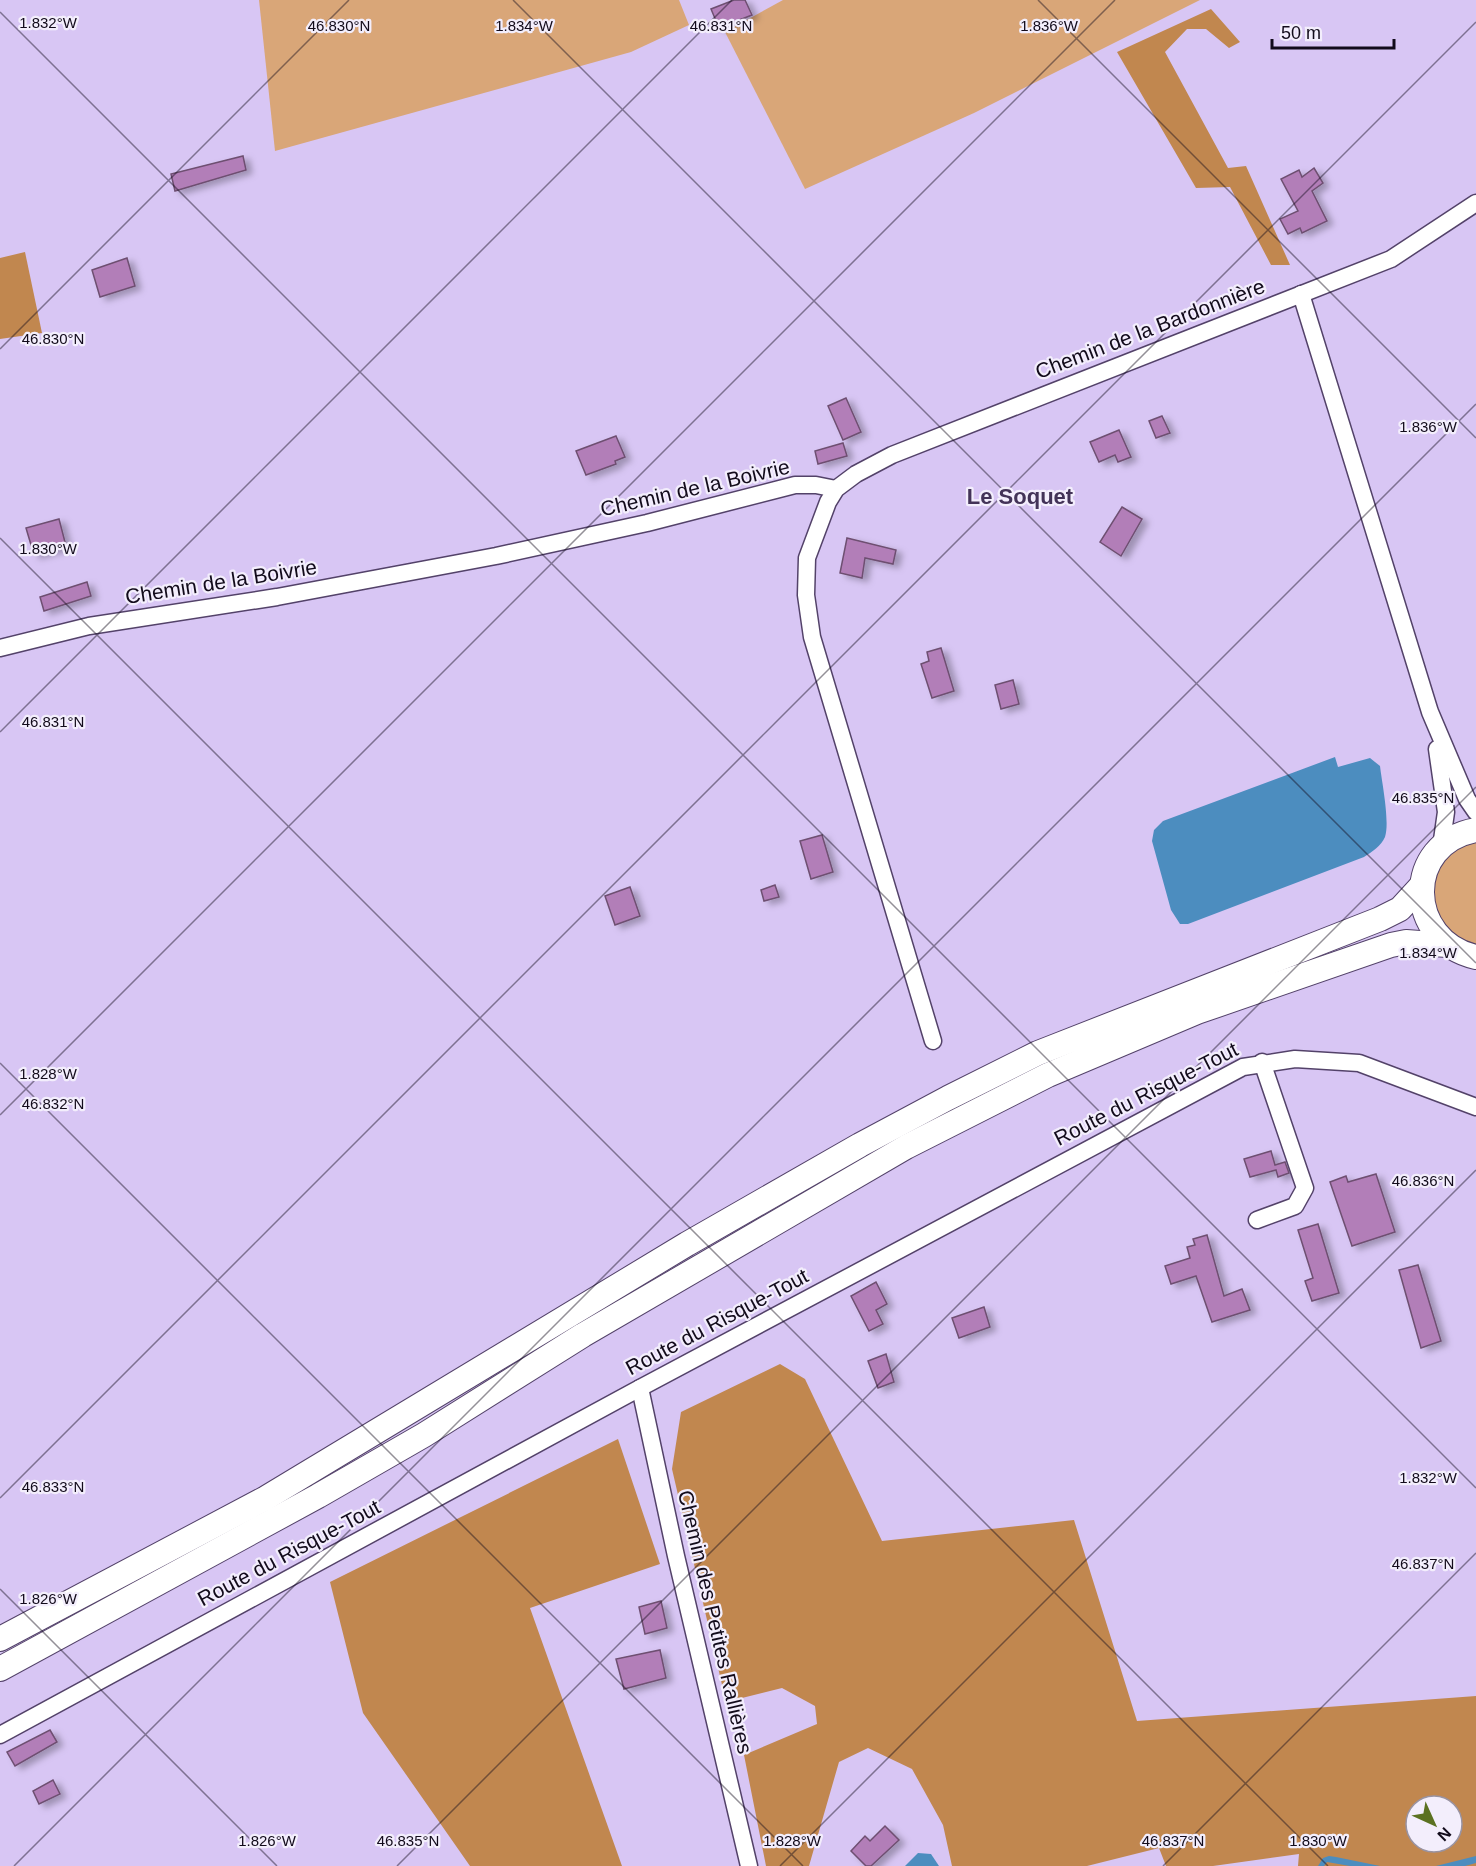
<svg xmlns="http://www.w3.org/2000/svg" width="1476" height="1866" font-family="Helvetica,sans-serif">
  <defs>
    <filter id="shadow"><feDropShadow dx="6" dy="3.5" stdDeviation="3" flood-color="#0004"/></filter>
  </defs>
  <rect width="100%" height="100%" fill="#d8c6f4"/>
  <g fill="#d9a678">
    <path d="M259 0H679L689 25 631 52 275 151Z"/>
    <path d="M783 0H1200L974 113 805 189 725 32Z"/>
    <path d="M1476 841V947C1436 937 1418 882 1450 853 1457 847 1467 845 1476 841Z"/>
  </g>
  <g fill="#c1874f" fill-rule="evenodd">
    <path d="M1211 9 1240 42 1229 48 1206 29H1187L1165 52 1228 168 1246 166 1290 265H1271L1230 187 1196 188 1117 52Z"/>
    <path d="M25 252 42 333 0 339V258Z"/>
    <path d="M780 1364 805 1379 882 1541 1074 1520 1137 1721 1476 1696V1866H1298L1299 1854 1213 1866H1166L1159 1848 1087 1866H952L943 1825 912 1769 868 1748 839 1762 809 1866H766L744 1755 817 1724 815 1706 782 1688 726 1702 672 1469 681 1412ZM1416 1806H1452V1842H1416Z"/>
    <path d="M618 1439 660 1564 530 1608 622 1866H470L363 1713 330 1582Z"/>
  </g>
  <g fill="#4c8dbf">
    <path d="M1335 757 1338 767 1370 758 1380 766C1382 783 1390 822 1385 837 1381 846 1372 852 1364 857L1188 924H1180L1171 910 1152 841 1154 830 1163 821Z"/>
    <path d="M918 1853 931 1854 939 1866H905Z"/>
    <path d="M1329 1856 1336 1857 1380 1866H1350L1327 1862 1324 1866H1318L1323 1858Z"/>
    <path d="M1476 1856V1863L1465 1866H1436Z"/>
  </g>
  <g fill="#b27eb8" stroke="#6e4f71" stroke-width="1.5" filter="url(#shadow)">
    <path d="M734 0H745L752 15 719 28 711 9Z"/>
    <path d="M243 156 246 170 175 191 171 174Z"/>
    <path d="M1314 168 1323 183 1312 191 1327 221 1302 233 1300 228 1288 234 1280 219 1298 211 1281 179 1299 170 1302 177Z"/>
    <path d="M127 258 135 286 100 297 92 270Z"/>
    <path d="M846 398 861 432 843 440 828 406Z"/>
    <path d="M1162 416 1170 433 1156 438 1149 421Z"/>
    <path d="M1119 430 1131 457 1118 462 1115 455 1099 462 1090 442Z"/>
    <path d="M616 436 625 457 615 461 616 464 586 475 576 451Z"/>
    <path d="M843 443 847 456 818 464 815 451Z"/>
    <path d="M1122 507 1142 519 1121 556 1100 542Z"/>
    <path d="M59 519 66 546 34 555 26 528Z"/>
    <path d="M847 538 896 550 893 564 865 558 862 578 840 573Z"/>
    <path d="M87 582 91 596 44 611 40 597Z"/>
    <path d="M941 648 954 691 932 698 921 664 929 661 927 652Z"/>
    <path d="M1013 680 1019 704 1001 709 995 685Z"/>
    <path d="M822 835 833 872 811 879 800 841Z"/>
    <path d="M775 885 779 897 764 901 761 890Z"/>
    <path d="M630 887 640 916 615 925 605 896Z"/>
    <path d="M1271 1151 1275 1165 1285 1162 1289 1173 1278 1177 1276 1170 1250 1177 1244 1159Z"/>
    <path d="M1376 1174 1395 1232 1352 1246 1330 1182 1346 1176 1348 1182Z"/>
    <path d="M1318 1224 1339 1293 1312 1301 1305 1281 1313 1278 1298 1230Z"/>
    <path d="M1207 1235 1224 1296 1242 1289 1250 1310 1212 1322 1196 1276 1171 1284 1165 1266 1190 1258 1187 1247 1195 1245 1193 1239Z"/>
    <path d="M1418 1265 1441 1341 1421 1348 1399 1270Z"/>
    <path d="M876 1282 887 1304 876 1310 883 1324 869 1331 851 1296Z"/>
    <path d="M984 1307 990 1327 959 1338 952 1318Z"/>
    <path d="M886 1354 894 1382 878 1388 868 1361Z"/>
    <path d="M661 1601 667 1628 645 1634 639 1607Z"/>
    <path d="M660 1650 666 1678 624 1689 616 1659Z"/>
    <path d="M50 1730 57 1742 15 1766 7 1752Z"/>
    <path d="M53 1780 60 1794 39 1804 33 1791Z"/>
    <path d="M885 1826 899 1840 871 1866H866L851 1851 865 1836 870 1841Z"/>
  </g>
  <g fill="none" stroke-linecap="round" stroke-linejoin="round">
    <defs>
      <g id="minor">
        <path d="M1301 294 1430 712 1467 799 1476 812"/>
        <path d="M0 648 89 626 277 597 496 556 647 523 795 485H816L836 489"/>
        <path d="M1437 749 1446 812 1441 847"/>
        <path d="M933 1041 812 637 806 595 807 558 828 502 836 489 856 474 892 455 1391 259 1476 203"/>
        <path d="M1257 1220 1295 1206 1305 1188 1262 1062"/>
        <path d="M640 1388 676 1556 749 1866"/>
        <path d="M0 1735 640 1388 1243 1067 1295 1059 1359 1063 1476 1107"/>
      </g>
      <g id="highway">
        <path d="M1476 830C1403 843 1405 941 1476 957"/>
        <path d="M0 1639 266 1498 687 1244 860 1145 948 1098 1038 1053 1380 919 1400 909 1422 885"/>
        <path d="M0 1669 318 1496 424 1435 583 1335 906 1147 1048 1075 1197 1012 1391 945 1406 942 1447 945"/>
      </g>
    </defs>
    <use href="#minor" stroke="#534269" stroke-width="19"/>
    <use href="#highway" stroke="#534269" stroke-width="26"/>
    <use href="#minor" stroke="#fff" stroke-width="16"/>
    <use href="#highway" stroke="#fff" stroke-width="24"/>
  </g>
  <path fill="none" stroke="#120b1b" stroke-width="1.5" stroke-opacity="0.45" d="M513 0 1476 963M1038 0 1476 438M0 12 1476 1488M0 349 349 0M0 538 1328 1866M0 732 732 0M0 1063 803 1866M0 1115 1115 0M0 1498 1476 22M0 1589 277 1866M14 1866 1476 404M397 1866 1476 787M780 1866 1476 1170M1163 1866 1476 1553"/>
  <g text-anchor="middle" stroke-width="4.5" stroke-linejoin="round" paint-order="stroke">
    <g font-size="21" fill="#120b1b" stroke="#f3eefc">
      <text transform="translate(1150 329) rotate(-21)" y="7">Chemin de la Bardonnière</text>
      <text transform="translate(695 488) rotate(-13)" y="7">Chemin de la Boivrie</text>
      <text transform="translate(221 582) rotate(-9)" y="7">Chemin de la Boivrie</text>
      <text transform="translate(1146 1094) rotate(-27)" y="7">Route du Risque-Tout</text>
      <text transform="translate(717 1322) rotate(-28)" y="7">Route du Risque-Tout</text>
      <text transform="translate(289 1553) rotate(-28)" y="7">Route du Risque-Tout</text>
      <text transform="translate(715 1622) rotate(77)" y="7">Chemin des Petites Rallières</text>
    </g>
    <g font-size="22" font-weight="bold" fill="#433358" stroke="#f3eefc">
      <text x="1020" y="504">Le Soquet</text>
    </g>
  </g>
  <g font-size="15" text-anchor="middle" fill="#120b1b" stroke="#f3eefc" stroke-width="4.5" stroke-linejoin="round" paint-order="stroke">
    <text x="48" y="28">1.832°W</text>
    <text x="339" y="31">46.830°N</text>
    <text x="524" y="31">1.834°W</text>
    <text x="721" y="31">46.831°N</text>
    <text x="1049" y="31">1.836°W</text>
    <text x="53" y="344">46.830°N</text>
    <text x="1428" y="432">1.836°W</text>
    <text x="48" y="554">1.830°W</text>
    <text x="53" y="727">46.831°N</text>
    <text x="1423" y="803">46.835°N</text>
    <text x="1428" y="958">1.834°W</text>
    <text x="48" y="1079">1.828°W</text>
    <text x="53" y="1109">46.832°N</text>
    <text x="1423" y="1186">46.836°N</text>
    <text x="1428" y="1483">1.832°W</text>
    <text x="53" y="1492">46.833°N</text>
    <text x="1423" y="1569">46.837°N</text>
    <text x="48" y="1604">1.826°W</text>
    <text x="267" y="1846">1.826°W</text>
    <text x="408" y="1846">46.835°N</text>
    <text x="792" y="1846">1.828°W</text>
    <text x="1173" y="1846">46.837°N</text>
    <text x="1318" y="1846">1.830°W</text>
  </g>
  <g transform="translate(1434 1824) rotate(135)"><circle r="28" fill="#f3eefc" stroke="#9993a2" stroke-width="1.5"/>
  <path d="M0-4.5L10 22L0 15L-10 22Z" fill="#5b7121"/>
  <text y="-9" font-size="16" font-weight="bold" text-anchor="middle" fill="#120b1b">N</text>
  </g>
  <path d="M1272 39v9h122v-9" fill="none" stroke="#120b1b" stroke-width="3"/>
  <text x="1281" y="39" font-size="18" fill="#120b1b" stroke="#f3eefc" stroke-width="4.5" paint-order="stroke">50 m</text>
</svg>
